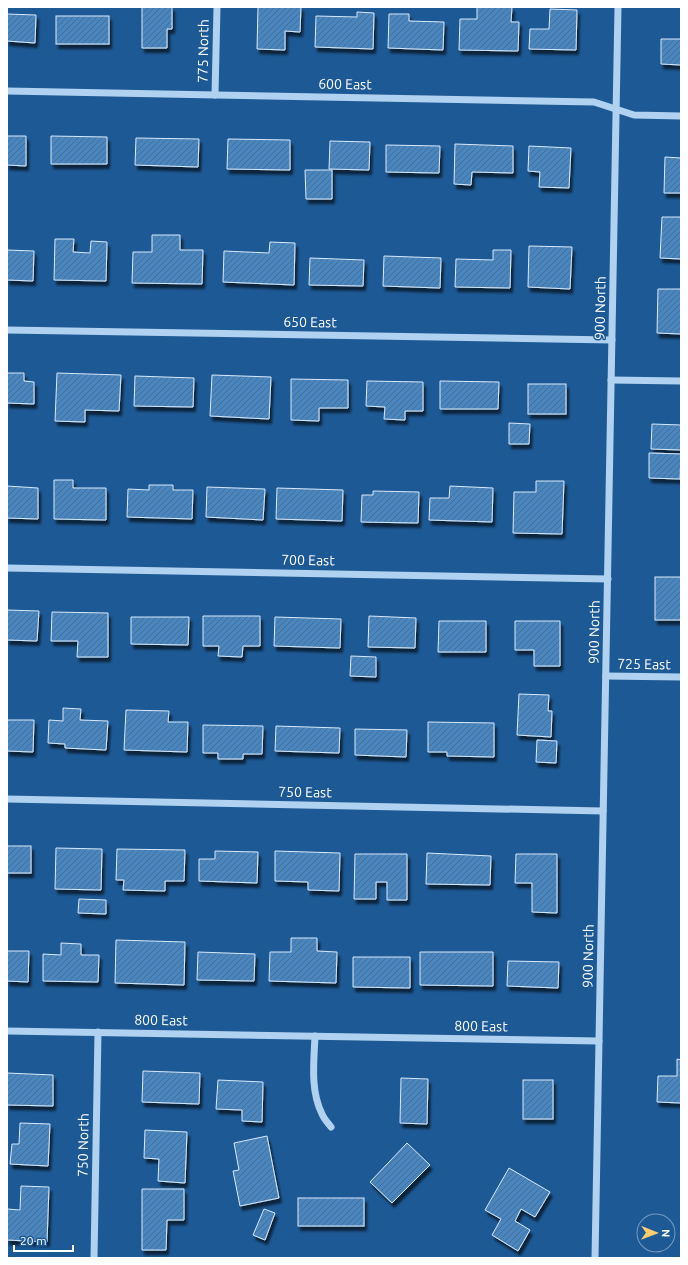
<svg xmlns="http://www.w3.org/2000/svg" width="688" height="1265" font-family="Ubuntu,sans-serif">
  <defs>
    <pattern id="building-hatch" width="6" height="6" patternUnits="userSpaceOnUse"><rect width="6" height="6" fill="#4a85be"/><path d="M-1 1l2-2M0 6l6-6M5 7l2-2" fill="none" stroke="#4b6e90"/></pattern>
    <filter id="shadow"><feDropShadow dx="2.5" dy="4.5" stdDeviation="1" flood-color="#0009"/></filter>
  </defs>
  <rect width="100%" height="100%" fill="#1d5995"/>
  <g fill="url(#building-hatch)" stroke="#d7e9fb" filter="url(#shadow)">
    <path d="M142 7H172V29H167V48H142Z"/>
    <path d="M258 7H301L300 32 285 31V50L257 49Z"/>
    <path d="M477 7H512L511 22H519L518 51 459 50 460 19H477Z"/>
    <path d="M550 9 577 10 576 50 529 49 530 29H549Z"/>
    <path d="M357 12 374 13 373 49 315 47 316 16 357 17Z"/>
    <path d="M7 14 36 15 35 43 7 41Z"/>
    <path d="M389 14H409V21L444 22 443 50 388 48Z"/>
    <rect x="56" y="16" width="53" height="28"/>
    <path d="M661 39H681V65L661 64Z"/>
    <path d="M7 136H26V166L7 165Z"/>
    <path d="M51 136 107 137V164H51Z"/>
    <path d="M136 138 199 139 198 167 135 165Z"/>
    <path d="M228 139 290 140V170L227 169Z"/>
    <path d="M330 141 370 142 369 170 329 169Z"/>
    <path d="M455 144 513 146V173L472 172 471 185 454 184Z"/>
    <path d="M386 145 440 146 439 173 386 172Z"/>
    <path d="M529 146 571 148 569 188 539 187 540 172 528 171Z"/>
    <path d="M665 157 681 158V193H664Z"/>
    <path d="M305 170H332V199H306Z"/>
    <path d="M662 217H681V259L660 258Z"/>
    <path d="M152 235H180V250H203L202 284 132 283 133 252H152Z"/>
    <path d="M55 239H74L73 252 90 253 91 241 107 242 106 281 54 280Z"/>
    <path d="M270 242 295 243 294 285 223 282 224 251 269 253Z"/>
    <path d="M529 246 572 247 570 289 528 287Z"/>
    <path d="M7 250 34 251 33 281 7 280Z"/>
    <path d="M493 250H511L510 288 455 287 456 259 493 260Z"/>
    <path d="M384 256 441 258 440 288 383 286Z"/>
    <path d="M310 258 364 260 363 286 309 285Z"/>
    <path d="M658 289H681V334L657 333Z"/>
    <path d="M7 373H24V381L34 382V404L7 403Z"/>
    <path d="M57 373 121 375 119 411 85 410V422L55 421Z"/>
    <path d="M212 375 271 377 269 419 210 416Z"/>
    <path d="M135 376 194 378 193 407 134 406Z"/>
    <path d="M291 379 348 380V408H319V421L291 420Z"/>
    <path d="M367 381 423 382V411H405V420L384 419 385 407 366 406Z"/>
    <path d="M440 381 499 382 498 409H440Z"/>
    <rect x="528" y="384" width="38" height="30"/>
    <path d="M509 423 530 424 529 444H509Z"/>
    <path d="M652 424 681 425V450L651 449Z"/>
    <path d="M649 453 681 454 680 479 649 478Z"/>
    <path d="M54 480H73V488H106V520L54 519Z"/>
    <path d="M536 481H564L562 534 513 533 514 492H536Z"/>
    <path d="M149 485H173V490H193L192 519 127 517 128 489 149 490Z"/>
    <path d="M7 486 38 488V519L7 518Z"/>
    <path d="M450 486 493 488 492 522 429 520 430 498H449Z"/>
    <path d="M207 487 265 489 263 520 206 517Z"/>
    <path d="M277 488 343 490 342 521 276 519Z"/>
    <path d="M373 491 419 492 418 523 361 522 362 495H373Z"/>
    <rect x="655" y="577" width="26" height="43"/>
    <path d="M7 610 39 611 37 641 7 640Z"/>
    <path d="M52 612 108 613V657H77L78 641H51Z"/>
    <path d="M203 616H260V646H243L242 657 218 656 219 646H203Z"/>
    <path d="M369 616 416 618 415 648 368 647Z"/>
    <path d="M131 617H189L188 645 131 644Z"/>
    <path d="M275 617 341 619 340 648 274 646Z"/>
    <path d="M439 621H486V652H438Z"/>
    <path d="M515 621H560V666H534V650H515Z"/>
    <path d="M351 656 376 657V677L350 676Z"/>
    <path d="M519 694 549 695 548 711H552L551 737 517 735Z"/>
    <path d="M63 708 81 709 80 720 108 721 106 750 65 748V744L48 743 49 720 63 721Z"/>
    <path d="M126 710 169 711 168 722H188L187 752 124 750Z"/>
    <path d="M7 720H34L33 752 7 751Z"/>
    <path d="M428 722 494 723V757L447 756V752H428Z"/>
    <path d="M203 725 263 726 262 754H243V759H218V753H203Z"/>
    <path d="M276 726 340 728 339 753 275 751Z"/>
    <path d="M355 729 407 730 406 757 355 755Z"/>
    <path d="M537 740 557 741 556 763 536 762Z"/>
    <rect x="7" y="846" width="24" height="27"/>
    <path d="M56 848 102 849 101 890 55 889Z"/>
    <path d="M117 849 185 850 184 881H165V891L123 890 124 880H116Z"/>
    <path d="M215 851 258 852 257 883 199 881V859H215Z"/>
    <path d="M275 851 340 853 339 891 308 890V882L275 881Z"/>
    <path d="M427 853 491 856 490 885 426 884Z"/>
    <path d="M355 854H407V900H387V882H376V899H354Z"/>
    <path d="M516 854H557V913L532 912V883H515Z"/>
    <path d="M79 899 106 900V914L78 913Z"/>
    <path d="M291 938H317V951L337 952 336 983 269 981 270 952H291Z"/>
    <path d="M116 940 185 942 184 985 115 983Z"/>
    <path d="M61 943 81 944V955H99L98 982 43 981V954L61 955Z"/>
    <path d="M7 951H29L28 982 7 981Z"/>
    <path d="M198 952 255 954 254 981 197 980Z"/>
    <path d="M420 952H493V986L420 985Z"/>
    <path d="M353 957H410V988L353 987Z"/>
    <path d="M508 961 559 962 558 988 507 986Z"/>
    <path d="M677 1059 681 1060V1103L657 1102 658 1076H677Z"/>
    <path d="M143 1071 200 1073 199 1104 142 1102Z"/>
    <path d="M7 1073 53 1075V1106L7 1105Z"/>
    <path d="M401 1078 428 1079 427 1124 400 1123Z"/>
    <path d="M218 1080 263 1082 262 1122 242 1121V1110L216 1109Z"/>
    <rect x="523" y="1080" width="30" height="39"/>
    <path d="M20 1123 50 1124 48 1166 10 1164 12 1144H19Z"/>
    <path d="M145 1130 187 1132 185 1183 158 1181 159 1159 144 1158Z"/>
    <path d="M267 1136 279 1198 240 1206 233 1171 239 1170 234 1143Z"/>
    <path d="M407 1143 430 1165 392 1203 370 1182Z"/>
    <path d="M509 1168 550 1192 535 1217 521 1209 515 1221 530 1230 518 1251 492 1235 501 1219 485 1210Z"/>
    <path d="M21 1186 49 1187 47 1242 7 1240V1209L20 1210Z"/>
    <path d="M142 1189H184V1220H167L166 1250H142Z"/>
    <rect x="298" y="1198" width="66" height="28"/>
    <path d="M264 1209 275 1213 265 1240 253 1235Z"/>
  </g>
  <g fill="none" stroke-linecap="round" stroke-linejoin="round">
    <g stroke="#b0d1ef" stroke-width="7">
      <path d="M7 91 594 102 634 115 681 116"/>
      <path d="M215 95 217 7"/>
      <path d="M7 330 612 340"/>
      <path d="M611 380 681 381"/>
      <path d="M7 568 608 579"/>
      <path d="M606 676 681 677"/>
      <path d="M7 799 603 811"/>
      <path d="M7 1031 599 1041"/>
      <path d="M315 1036C314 1061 310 1090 322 1114 324 1119 328 1123 331 1127"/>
      <path d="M94 1258 98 1032"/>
      <path d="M595 1258 618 7"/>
    </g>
  </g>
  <g text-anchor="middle" stroke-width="3" stroke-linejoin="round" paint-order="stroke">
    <g font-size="14" fill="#fff" stroke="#1d5995">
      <text transform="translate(203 51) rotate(-89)" y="5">775 North</text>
      <text transform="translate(345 84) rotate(1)" y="5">600 East</text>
      <text transform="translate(600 308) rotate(-89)" y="5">900 North</text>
      <text transform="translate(310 322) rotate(1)" y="5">650 East</text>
      <text transform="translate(308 560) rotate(1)" y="5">700 East</text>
      <text transform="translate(594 632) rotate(-89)" y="5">900 North</text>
      <text transform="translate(644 664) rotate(1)" y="5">725 East</text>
      <text transform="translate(305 792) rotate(1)" y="5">750 East</text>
      <text transform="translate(588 956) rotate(-89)" y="5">900 North</text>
      <text transform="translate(161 1020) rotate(1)" y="5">800 East</text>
      <text transform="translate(481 1026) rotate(1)" y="5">800 East</text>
      <text transform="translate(83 1145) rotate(-89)" y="5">750 North</text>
    </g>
  </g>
  <rect width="688" height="1265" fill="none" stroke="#ffffff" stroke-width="16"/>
  <g transform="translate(656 1233) rotate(91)"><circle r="19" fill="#1d5995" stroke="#779bbf"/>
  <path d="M0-3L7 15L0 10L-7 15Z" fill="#fecc6f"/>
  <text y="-6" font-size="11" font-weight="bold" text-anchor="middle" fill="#ffffff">N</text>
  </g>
  <path d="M14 1245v6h59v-6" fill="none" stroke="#ffffff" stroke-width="2"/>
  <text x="20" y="1245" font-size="12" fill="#ffffff" stroke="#1d5995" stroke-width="3" paint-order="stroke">20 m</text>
</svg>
